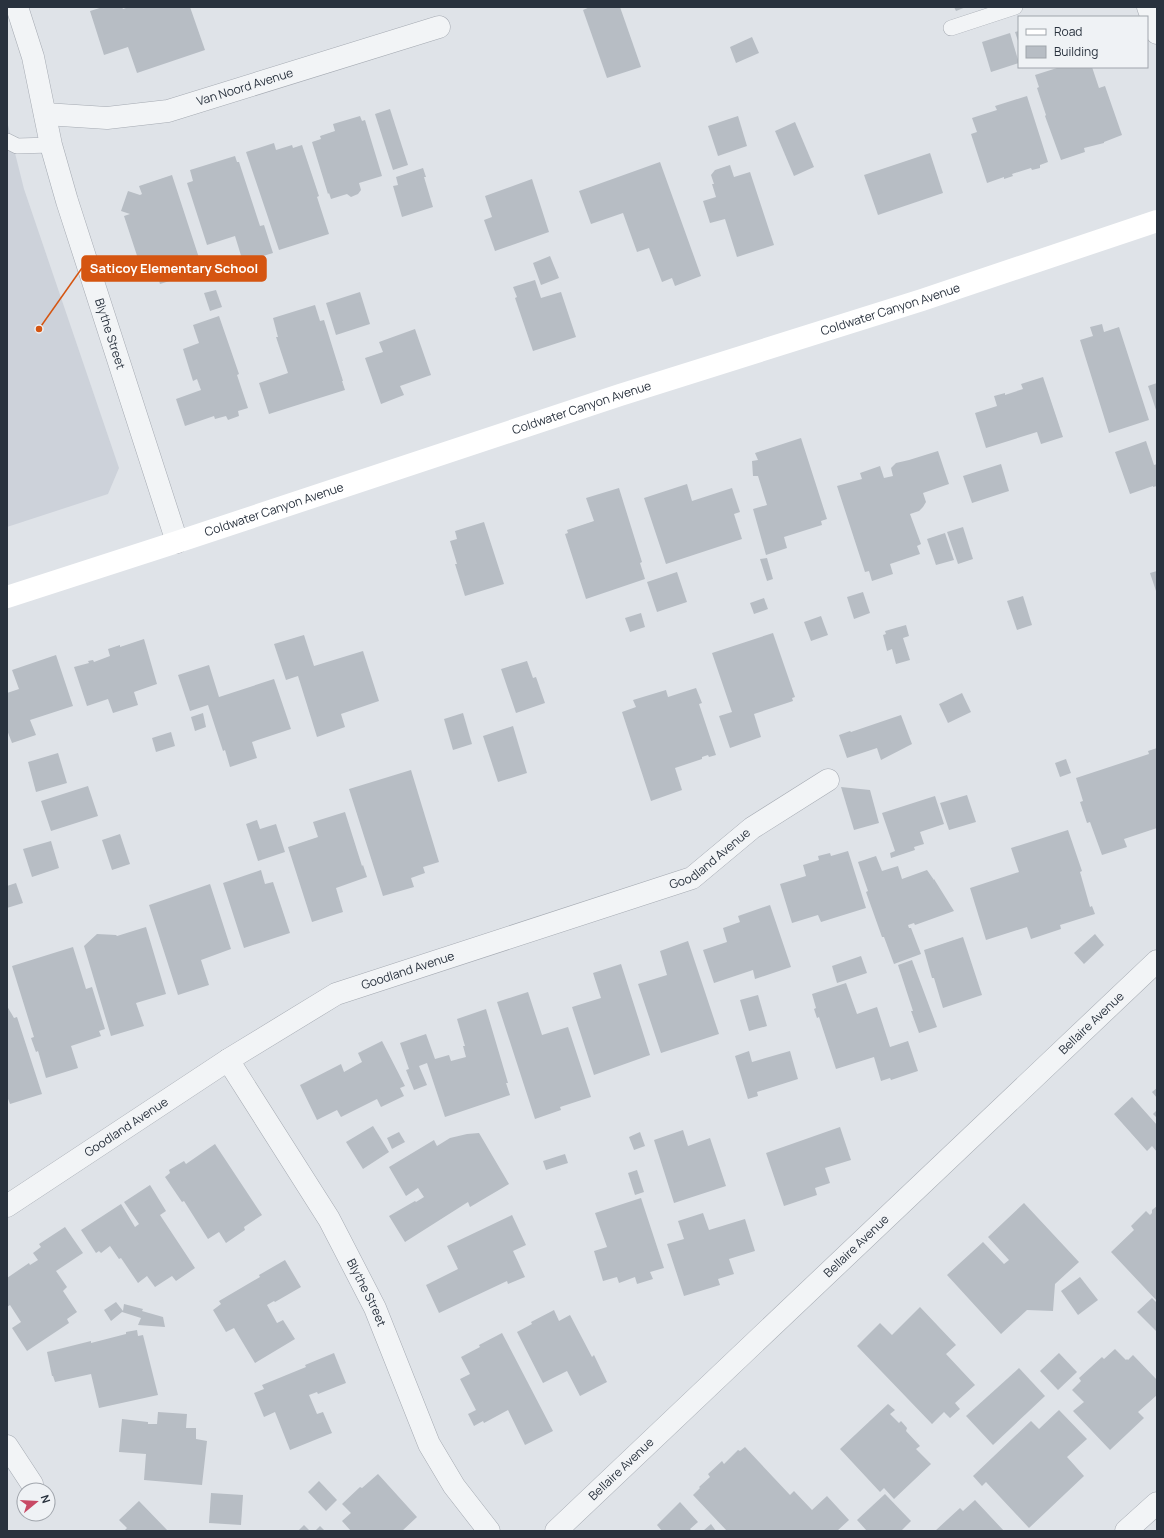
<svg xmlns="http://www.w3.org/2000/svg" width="1164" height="1538" font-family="Manrope,sans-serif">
  <rect width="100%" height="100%" fill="#dfe3e8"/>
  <path fill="#cdd2da" d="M7 121 24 189 119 468 108 494 7 527Z"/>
  <g fill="#b7bdc4">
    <path d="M103 7H122L123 9 129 7H190L205 50 137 73 128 47 104 55 90 11Z"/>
    <path d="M590 7H620L641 67 607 78 583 10Z"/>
    <path d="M954 7H966L956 11Z"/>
    <path d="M1019 31V44L1015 32Z"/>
    <path d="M1010 33 1019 63 991 72 982 42Z"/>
    <path d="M752 37 759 53 736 63 730 47Z"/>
    <path d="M1060 67H1092L1099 88 1105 86 1122 135 1104 142V143L1084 148 1085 152 1061 160 1045 116 1046 115 1037 88 1039 87 1035 75Z"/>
    <path d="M1027 96 1048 162 1040 165V168L1032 170 1031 168 1012 174 1013 176 1004 179V177L987 183 971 134 977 132 972 118 997 110 995 106Z"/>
    <path d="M390 109 408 165 393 170 375 114Z"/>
    <path d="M360 116 362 121 365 120 382 176 359 183 361 190 358 194 351 197 347 194 331 199 329 193 328 194 312 142 321 139 320 136 335 131 333 124Z"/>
    <path d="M738 116 747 146 718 156 708 126Z"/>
    <path d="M795 122 814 167 794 176 775 131Z"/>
    <path d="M274 143 276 150 292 145 293 148 302 145 319 196 317 197 329 234 279 250 246 152Z"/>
    <path d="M930 153 943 193 878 215 864 175Z"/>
    <path d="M235 156 237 162H239L260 226 264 225 273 253 243 262 235 236 207 245 187 183 193 181 190 170Z"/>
    <path d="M660 162 701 276 675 286 672 278 662 282 649 248 637 252 623 213 591 224 579 191Z"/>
    <path d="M730 165 734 177 750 172 774 245 737 257 725 219 710 223 703 201 716 197 712 184H714L711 175 715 170Z"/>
    <path d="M423 168 426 177H424L433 207 402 217 393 186 398 185 396 177Z"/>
    <path d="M172 175 201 264 177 271 179 278 160 284 157 274 144 277 124 216 130 214 121 211 128 191 140 195 142 194 139 186Z"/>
    <path d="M532 179 549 232 495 251 484 220 492 217 485 196Z"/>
    <path d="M550 256 559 278 541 285 533 263Z"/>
    <path d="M535 280 541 298 561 292 576 337 533 351 515 298 517 297 513 287Z"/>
    <path d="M216 290 222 307 210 311 204 293Z"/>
    <path d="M360 292 370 324 336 335 326 303Z"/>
    <path d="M315 305 320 321 324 320 343 381H342L345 390 269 414 259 383 288 373 276 337H278L273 318Z"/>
    <path d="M219 316 239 374 237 375 248 408 238 411 239 416 228 420 226 416 215 419 214 416 185 426 176 399 201 390 197 379 193 381 183 349 199 343 193 325Z"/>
    <path d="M1102 324 1104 332 1119 327 1149 420 1109 433 1080 340 1093 336 1090 327Z"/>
    <path d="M415 329 431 375 400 386 404 395 381 404 365 358 383 352 379 342Z"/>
    <path d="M1043 377 1063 437 1041 444 1037 432 986 448 975 413 997 406 994 396 1005 393V395L1023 389 1021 384Z"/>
    <path d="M1157 383V413L1148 386Z"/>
    <path d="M801 438 827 519 821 521 822 525 784 537 787 548 766 555 753 509 767 505 758 476H753L752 461 758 460 755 453Z"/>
    <path d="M1146 441 1154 465 1157 464V486L1153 487V486L1130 494 1115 452Z"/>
    <path d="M938 451 949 484 923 493 926 502 923 507 919 511 910 514 921 544 917 546 920 554 890 564 893 574 872 581 869 571 865 572 837 486 862 479 860 473 880 466 884 478 893 476 891 468 896 463 909 460Z"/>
    <path d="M1001 464 1009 491 972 503 963 476Z"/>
    <path d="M687 484 692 501 732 488 740 512 734 514 742 539 666 564 644 498Z"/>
    <path d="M619 488 642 562 640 563 645 579 586 599 565 534 568 533 567 530 594 521 586 498Z"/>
    <path d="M484 522 504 584 465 596 455 564H457L450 541 457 539 455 531Z"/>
    <path d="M963 527 973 559 958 564 947 532Z"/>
    <path d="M945 533 954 560 936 565 927 539Z"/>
    <path d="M767 558 773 579 767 581 760 559Z"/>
    <path d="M1157 571V594L1150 573Z"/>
    <path d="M677 572 687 602 657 612 647 582Z"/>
    <path d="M863 592 870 613 854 619 847 597Z"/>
    <path d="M1023 596 1032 625 1017 630 1007 601Z"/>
    <path d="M764 598 768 609 754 614 750 603Z"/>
    <path d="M641 613 645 627 630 632 625 618Z"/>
    <path d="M821 616 828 635 811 641 804 622Z"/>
    <path d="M906 625 909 636 903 638 910 660 896 664 892 649 887 651 883 635 886 634 885 631Z"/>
    <path d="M773 633 795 697 792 698 793 701 754 714 761 737 730 748 719 716 732 712 712 653Z"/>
    <path d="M304 635 314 666 363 651 379 701 341 714 345 727 317 737 298 676 286 680 274 644Z"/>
    <path d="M144 639 157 684 134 692 138 705 113 713 108 699 87 706 74 667 89 663 88 661 93 660 94 662 110 656 108 649 120 645V647Z"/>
    <path d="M56 655 73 706 30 720 36 735 12 743 7 730V693L19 689 12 670Z"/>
    <path d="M527 661 533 678 536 677 545 703 516 713 501 669Z"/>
    <path d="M209 665 219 697 274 679 291 729 252 742 257 758 230 767 225 750 223 751 208 705 190 711 178 675Z"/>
    <path d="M696 688 702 703 699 704 716 755 709 757 708 755 702 757V759L675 768 682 790 651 801 622 712 636 707 633 700 666 690 668 697Z"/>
    <path d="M962 693 971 712 948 723 939 704Z"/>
    <path d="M203 713 206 727 195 731 191 717Z"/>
    <path d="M463 713 472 744 453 750 444 719Z"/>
    <path d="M901 715 912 744 881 760 877 748 847 758 839 735 850 731 851 732Z"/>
    <path d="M513 726 527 773 498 782 483 736Z"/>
    <path d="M171 732 175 746 156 752 152 738Z"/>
    <path d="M1157 748V828L1124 839 1127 847 1102 855 1090 822 1087 823 1080 802 1083 801 1076 778 1149 754 1148 751Z"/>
    <path d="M58 753 67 783 36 792 28 762Z"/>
    <path d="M1066 759 1071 773 1060 777 1055 763Z"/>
    <path d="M411 770 439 862 423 867 425 873 411 878 414 887 383 896 349 789Z"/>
    <path d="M88 786 98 816 51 831 41 801Z"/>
    <path d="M841 787 870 790 879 823 854 830Z"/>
    <path d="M967 795 976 822 949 830 940 803Z"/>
    <path d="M935 796 944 824 920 832 924 844 914 847 915 850 891 858 890 853 895 851 882 813Z"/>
    <path d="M345 812 362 866 363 865 367 877 336 888 343 912 312 922 288 847 318 837 313 822Z"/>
    <path d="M257 820 260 829 276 824 285 852 258 861 246 824Z"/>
    <path d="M1068 830 1082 871 1080 872 1090 907 1092 906 1095 914 1060 925 1061 929 1031 939 1027 927 986 940 970 888 1019 872 1011 848Z"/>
    <path d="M120 834 130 864 112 870 102 840Z"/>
    <path d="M51 841 59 868 32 877 23 849Z"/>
    <path d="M848 851 866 908 821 922 818 915 792 923 780 884 806 876 803 865 819 860 818 856 830 853 831 856Z"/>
    <path d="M876 856 882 871 898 866 902 879 927 870 934 880V879L954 911 915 925 914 923 908 925 909 928H911L921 954 894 964 884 937H882L866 892 868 891 858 862Z"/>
    <path d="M261 870 265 884 273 882 290 933 244 948 223 883Z"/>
    <path d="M16 883 23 903 7 908V886Z"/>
    <path d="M210 884 231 949 201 960 209 985 178 995 149 905Z"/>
    <path d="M770 905 791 967 755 979 753 970 714 983 703 950 727 942 723 928 740 922 738 916Z"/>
    <path d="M146 927 166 994 136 1003 144 1026 111 1036 84 946 97 934 116 935 117 936Z"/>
    <path d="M1095 934 1104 945 1084 964 1074 953Z"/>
    <path d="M963 937 982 995 943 1008 934 978H932L924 950Z"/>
    <path d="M688 941 719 1034 661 1053 638 984 667 975 660 951Z"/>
    <path d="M73 947 86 989 92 987 105 1029 99 1031 101 1036 71 1046 78 1068 46 1078 38 1051 36 1052 31 1038 34 1037 12 966Z"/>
    <path d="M861 956 867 973 837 983 832 966Z"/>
    <path d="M912 960 937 1027 919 1033 911 1011H913L898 965Z"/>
    <path d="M621 964 650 1055 594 1075 572 1007 601 998 593 973Z"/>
    <path d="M846 983 857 1014 877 1007 890 1047 908 1041 918 1071 891 1080 890 1078 881 1081 874 1057 836 1069 819 1017 817 1018 814 1009 816 1008 812 994Z"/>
    <path d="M528 992 542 1035 568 1027 591 1097 560 1107 561 1110 535 1119 497 1002Z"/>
    <path d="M758 995 767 1026 749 1031 740 1000Z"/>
    <path d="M7 1006 14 1018 17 1017 42 1094 10 1104 7 1096Z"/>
    <path d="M486 1009 508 1083H506L510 1095 445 1117 427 1063 419 1066 427 1085 414 1090 406 1070 409 1069 400 1043 426 1034 435 1059 449 1055 451 1061 466 1057 463 1046H465L457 1019Z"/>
    <path d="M382 1041 405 1086 400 1088 404 1096 381 1107 377 1099 341 1117 337 1110 317 1120 300 1085 341 1064 344 1072 362 1062 358 1053Z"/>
    <path d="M749 1051 752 1062 790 1051 798 1079 757 1092 758 1096 748 1099 735 1056Z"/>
    <path d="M1157 1088V1098L1152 1092Z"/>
    <path d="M1132 1097 1157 1125V1152L1152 1146 1147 1151 1114 1114Z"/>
    <path d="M1157 1110V1118L1153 1114Z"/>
    <path d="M373 1126 389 1152 363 1169 346 1142Z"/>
    <path d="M840 1127 851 1160 825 1168 830 1183 815 1188 817 1195 784 1206 766 1153Z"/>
    <path d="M683 1130 688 1146 710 1138 726 1186 674 1203 654 1140Z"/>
    <path d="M399 1132 405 1142 392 1149 387 1138Z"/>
    <path d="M640 1132 645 1146 634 1150 629 1137Z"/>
    <path d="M479 1133 509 1184 470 1207 468 1202 405 1242 389 1216 415 1201 416 1202 424 1197 418 1188 406 1196 389 1167 434 1140 437 1146 450 1138 467 1134Z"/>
    <path d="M215 1144 262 1215 244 1227 245 1230 226 1243 219 1232 208 1239 184 1201 182 1202 165 1177 170 1173 169 1170 184 1161 186 1164Z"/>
    <path d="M565 1154 568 1163 546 1170 543 1161Z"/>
    <path d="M637 1170 644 1192 635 1195 628 1173Z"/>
    <path d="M150 1185 166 1211 160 1215 195 1268 176 1281 172 1276 155 1287 147 1276 138 1283 121 1258 119 1259 110 1246 101 1253 99 1251 96 1253 81 1230 121 1204 135 1227 139 1224 124 1202Z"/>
    <path d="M641 1198 664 1268 650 1272 653 1279 637 1284 635 1277 619 1283 617 1277 603 1281 594 1251 607 1247 595 1213Z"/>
    <path d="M1024 1203 1079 1262 1055 1284 1053 1311 1027 1310 1001 1334 947 1275 983 1242 1004 1264 1009 1260 988 1237Z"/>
    <path d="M1157 1206V1301L1111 1252 1134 1230 1131 1226 1146 1211 1150 1215 1152 1213V1210Z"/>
    <path d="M703 1213 709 1230 745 1219 755 1251 729 1259 734 1274 718 1279 720 1285 684 1296 667 1244 684 1239 678 1221Z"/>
    <path d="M512 1215 526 1245 513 1251 525 1277 508 1284 507 1281 439 1313 426 1285 458 1269 447 1246Z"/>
    <path d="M65 1227 83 1253 56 1271 67 1287 63 1291 77 1312 67 1319 69 1323 27 1351 12 1328 21 1322 10 1305 7 1307V1278L29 1263 30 1265 38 1260 33 1253 41 1247 39 1244Z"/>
    <path d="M285 1260 301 1287 275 1302 274 1301 267 1305 277 1323 283 1320 295 1339 255 1363 234 1328 226 1332 213 1310 221 1304 219 1301 260 1277 259 1275Z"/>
    <path d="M1080 1277 1098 1300 1078 1315 1061 1291Z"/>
    <path d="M1152 1298 1157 1303V1332L1137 1312Z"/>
    <path d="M116 1302 123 1311 124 1304 143 1309 142 1311 163 1317 165 1327 138 1325 141 1318 122 1312 111 1321 104 1310Z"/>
    <path d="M920 1307 956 1345 946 1354 975 1385 955 1403 960 1409 950 1418 944 1412 932 1424 857 1346 880 1323 892 1335Z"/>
    <path d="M554 1310 559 1321 570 1315 592 1357 594 1355 607 1382 580 1396 567 1371 543 1383 517 1332 532 1324 531 1322Z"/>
    <path d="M137 1330 138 1336 143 1335 158 1395 99 1408 91 1374 55 1382 53 1376H52L47 1352 91 1341V1343L126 1334V1332Z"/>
    <path d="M502 1333 553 1431 525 1445 508 1410 484 1423 483 1421 474 1426 468 1414 476 1410 460 1379 470 1374 461 1357 480 1347 479 1345Z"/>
    <path d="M1115 1349 1126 1360 1127 1359 1128 1360 1133 1355 1157 1380V1395L1138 1412 1144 1418 1110 1450 1073 1411 1084 1402 1072 1390 1081 1381 1079 1378 1102 1357 1104 1359Z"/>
    <path d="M334 1353 346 1383 318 1394 317 1392 309 1395 317 1414 323 1412 332 1433 290 1450 275 1412 264 1417 254 1393 264 1389 262 1385 306 1367 305 1365Z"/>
    <path d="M1059 1353 1077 1372 1058 1390 1040 1371Z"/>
    <path d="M1019 1368 1045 1396 993 1445 966 1416Z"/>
    <path d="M888 1404 895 1410 890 1414 899 1423 901 1421 907 1428 906 1431 920 1446 916 1449 931 1464 894 1499 884 1488 880 1492 840 1449Z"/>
    <path d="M1059 1410 1087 1439 1067 1457 1084 1476 1029 1528 986 1482 982 1486 973 1476 1031 1421 1039 1429Z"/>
    <path d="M158 1412 187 1414 186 1428H196V1439L207 1441 202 1485 144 1480 146 1454 119 1452 122 1419 148 1422V1424H157Z"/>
    <path d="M745 1447 790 1495 794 1491 812 1510 827 1496 849 1520 837 1531H727L693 1495 700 1488 699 1487 710 1477 708 1474 722 1461 724 1464 738 1450 740 1451Z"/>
    <path d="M378 1474 417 1517 402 1531H351L342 1521 351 1513 342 1504 360 1487 362 1488Z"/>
    <path d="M319 1481 337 1500 326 1511 308 1492Z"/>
    <path d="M211 1493 243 1495 241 1525 209 1523Z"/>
    <path d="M885 1494 911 1521 901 1531H867L857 1520Z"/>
    <path d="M975 1500 1004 1531H935L960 1508 963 1511Z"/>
    <path d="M139 1501 168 1531H124L127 1528 119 1520Z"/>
    <path d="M680 1502 698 1522 690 1529 692 1531H662L657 1525Z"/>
    <path d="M711 1524 716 1531H703Z"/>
    <path d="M304 1525 310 1531H298Z"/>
    <path d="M320 1526 325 1531H315Z"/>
  </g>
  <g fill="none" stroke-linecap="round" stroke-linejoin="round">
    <defs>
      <g id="service">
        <path d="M951 28 1015 7"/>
        <path d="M7 141 17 146 51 145"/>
      </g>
      <g id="minor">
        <path id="s1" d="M17 7 33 57 51 145 67 201 177 542"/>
        <path id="s2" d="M45 114 107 118 168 111 439 27"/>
        <path id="s3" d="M228 1060 329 1219 375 1308 429 1444 454 1486 489 1531"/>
        <path id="s4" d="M7 1206 228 1060 336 994 692 878 752 828 828 780"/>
        <path d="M7 1446 32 1484"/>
        <path d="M1126 1531 1157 1503"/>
      </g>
      <g id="tertiary">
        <path d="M1148 7 1157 33"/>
        <path id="s5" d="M556 1531 1157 961"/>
      </g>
    </defs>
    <use href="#service" stroke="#a5aab2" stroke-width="16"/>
    <use href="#minor" stroke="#a5aab2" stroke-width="23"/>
    <use href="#tertiary" stroke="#a5aab2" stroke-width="23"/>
    <use href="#service" stroke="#f2f4f6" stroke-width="15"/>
    <use href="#minor" stroke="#f2f4f6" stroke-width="22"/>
    <use href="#tertiary" stroke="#f2f4f6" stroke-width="22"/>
    <path stroke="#fff" stroke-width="22" id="s6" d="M7 597 177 542 620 395 922 300 1157 221"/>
  </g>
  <g text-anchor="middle" stroke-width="3" stroke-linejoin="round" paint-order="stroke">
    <g font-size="12" fill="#29323e" stroke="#eff2f5">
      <text dy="4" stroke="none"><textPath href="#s2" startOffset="204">Van Noord Avenue</textPath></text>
      <text dy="4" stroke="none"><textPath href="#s6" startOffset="929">Coldwater Canyon Avenue</textPath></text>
      <text dy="4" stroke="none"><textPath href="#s1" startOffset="340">Blythe Street</textPath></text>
      <text dy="4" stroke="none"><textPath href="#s6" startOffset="605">Coldwater Canyon Avenue</textPath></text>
      <text dy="4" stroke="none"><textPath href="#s6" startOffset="281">Coldwater Canyon Avenue</textPath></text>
      <text dy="4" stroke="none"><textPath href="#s4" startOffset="791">Goodland Avenue</textPath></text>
      <text dy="4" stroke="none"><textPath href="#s4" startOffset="467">Goodland Avenue</textPath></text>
      <text dy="4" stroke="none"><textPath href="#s5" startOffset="738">Bellaire Avenue</textPath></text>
      <text dy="4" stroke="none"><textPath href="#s4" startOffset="143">Goodland Avenue</textPath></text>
      <text dy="4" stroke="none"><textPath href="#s5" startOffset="414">Bellaire Avenue</textPath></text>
      <text dy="4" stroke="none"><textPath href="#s3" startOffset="271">Blythe Street</textPath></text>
      <text dy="4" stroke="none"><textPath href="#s5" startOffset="90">Bellaire Avenue</textPath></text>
    </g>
  </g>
  <path fill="none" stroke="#d55511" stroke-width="1.5" d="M39 329L82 268"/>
  <circle fill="#d55511" stroke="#eff2f5" stroke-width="1.5" cx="39" cy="329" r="4"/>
  <rect fill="#d55511" stroke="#d55511" stroke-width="1.5" x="82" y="256" width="184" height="25" rx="4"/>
  <g font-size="13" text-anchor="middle" font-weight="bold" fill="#fff">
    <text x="174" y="273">Saticoy Elementary School</text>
  </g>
  <rect width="1164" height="1538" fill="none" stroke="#29323e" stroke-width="16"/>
  <rect x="1018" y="16" width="130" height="52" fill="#eff2f5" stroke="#a0a5ac"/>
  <rect x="1026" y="29" width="20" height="6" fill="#ffffff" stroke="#a0a5ac"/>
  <text x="1054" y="36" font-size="12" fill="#29323e">Road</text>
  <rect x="1026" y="46" width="20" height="12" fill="#b7bdc4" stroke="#a0a5ac"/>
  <text x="1054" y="56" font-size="12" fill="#29323e">Building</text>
  <g transform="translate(36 1502) rotate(72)"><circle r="19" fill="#eff2f5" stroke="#a0a5ac"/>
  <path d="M0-3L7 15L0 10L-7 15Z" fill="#c84965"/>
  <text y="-6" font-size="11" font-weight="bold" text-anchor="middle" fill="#29323e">N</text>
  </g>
</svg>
